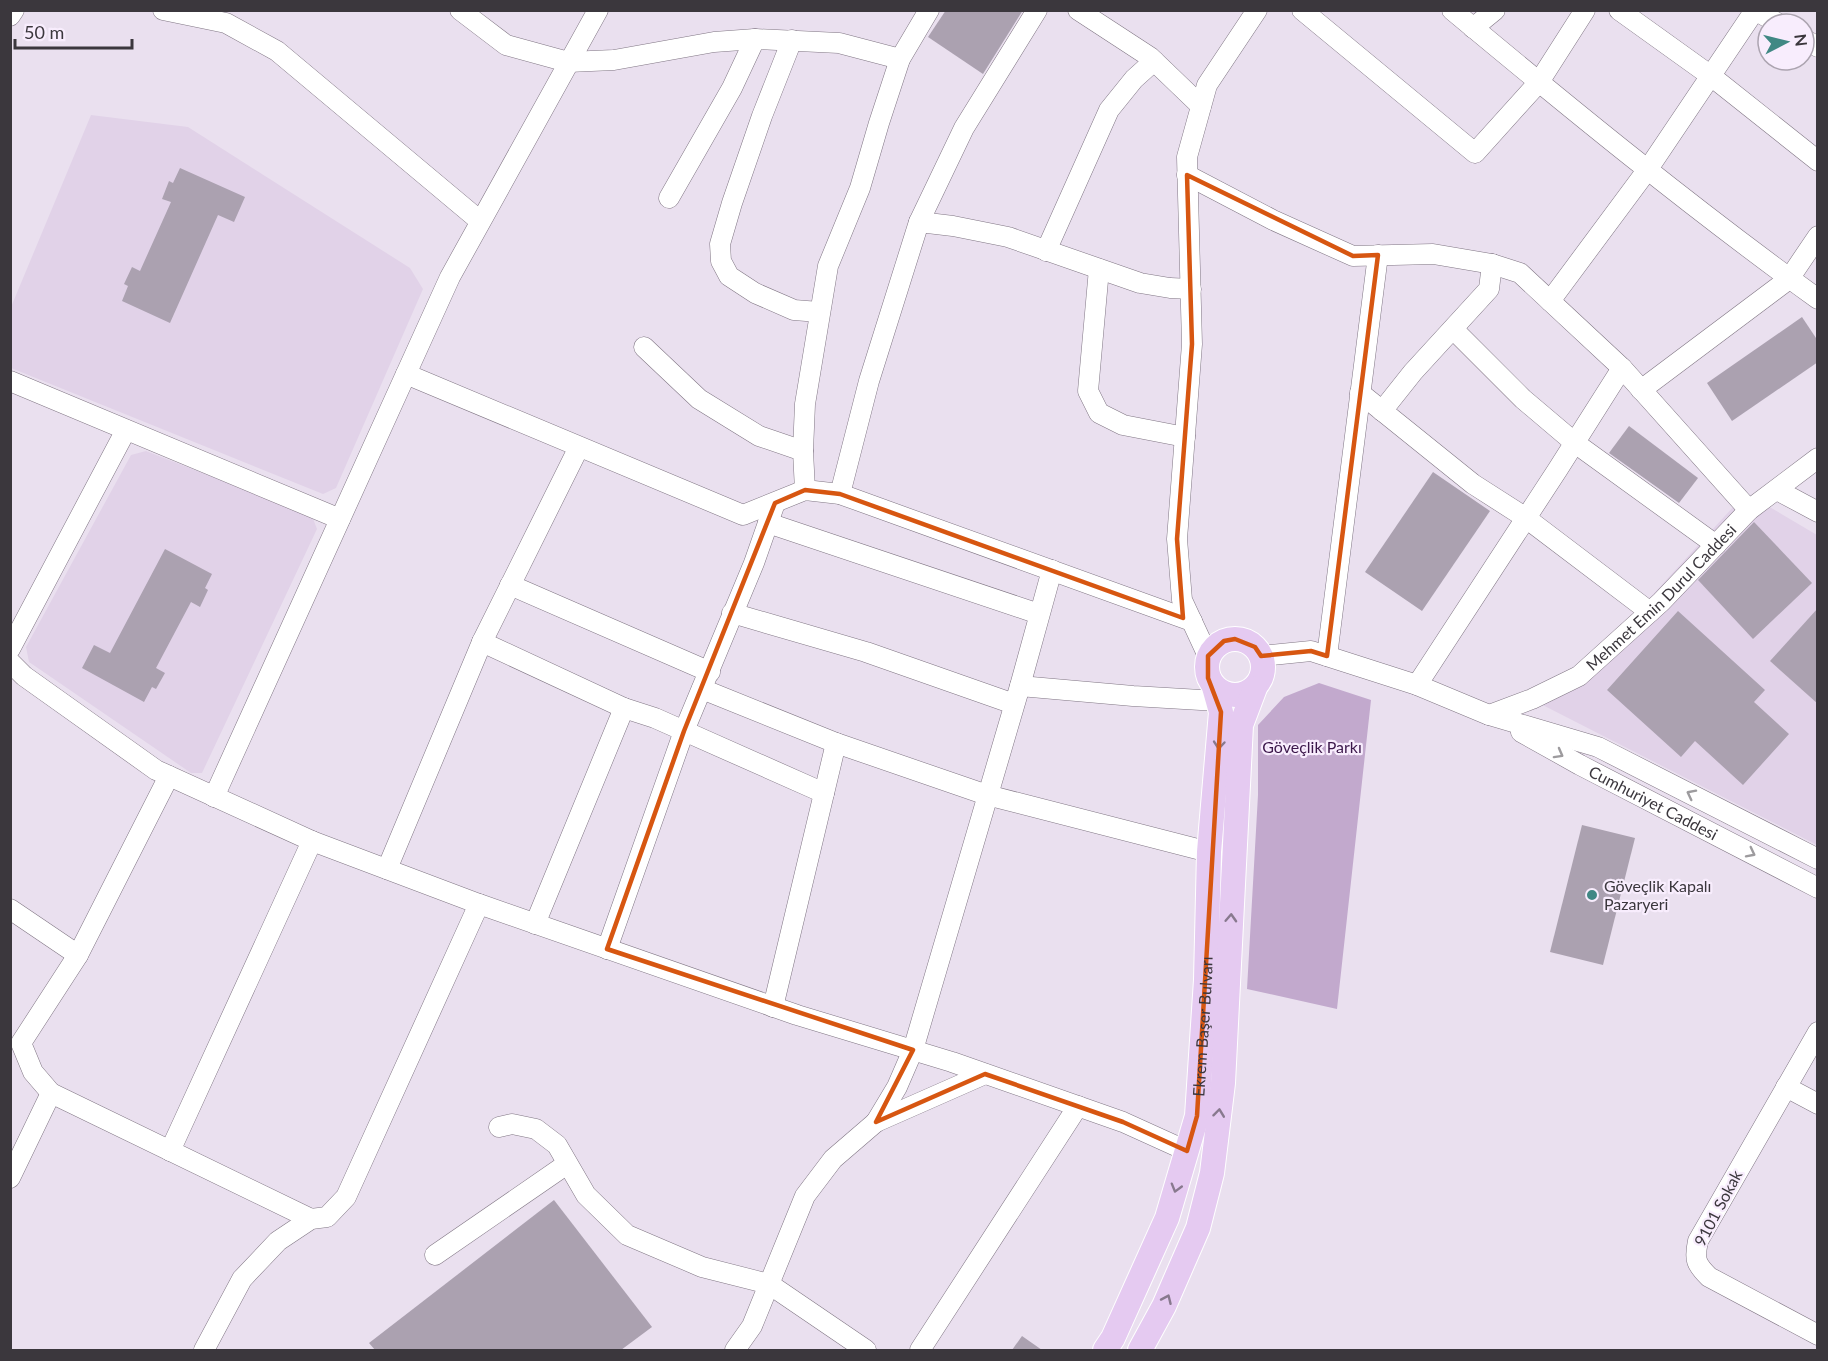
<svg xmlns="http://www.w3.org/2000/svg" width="1828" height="1361" font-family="Lato,sans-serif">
  <rect width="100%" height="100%" fill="#eae0ef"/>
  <g fill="#e1d2e8">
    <path d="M91 115 188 127 410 268 423 289 336 488 323 494 11 368V307Z"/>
    <path d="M146 451 312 516 317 529 202 773H191L29 662 26 647 131 455Z"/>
    <path d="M1746 493 1817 535V845L1525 696 1601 651Z"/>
  </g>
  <path fill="#c2a9cd" d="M1319 683 1371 700 1337 1009 1247 989 1258 795V725L1284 697Z"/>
  <g fill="#aba1b0">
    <path d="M946 10H1023L983 74 928 37Z"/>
    <path d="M180 168 245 197 234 222 218 215 170 323 122 301 128 286 124 284 132 267 140 271 171 202 162 199 169 181 173 183Z"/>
    <path d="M1802 317 1818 341V362L1732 421 1707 383Z"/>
    <path d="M1629 426 1698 478 1679 503 1609 453Z"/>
    <path d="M1433 472 1490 511 1422 611 1365 572Z"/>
    <path d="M1754 522 1812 583 1753 639 1698 580Z"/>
    <path d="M165 549 212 574 205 588 208 590 200 607 191 602 156 668 165 673 156 689 152 687 144 702 82 668 94 645 110 653Z"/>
    <path d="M1818 608V704L1770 661Z"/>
    <path d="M1678 611 1765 690 1754 702 1789 734 1743 785 1695 741 1681 757 1607 690Z"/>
    <path d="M1582 825 1635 838 1603 965 1550 952Z"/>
    <path d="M554 1200 652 1327 621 1350H375L369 1343Z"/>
    <path d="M1022 1336 1042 1350H1012Z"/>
  </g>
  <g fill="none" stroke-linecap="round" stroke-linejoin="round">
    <defs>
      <g id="minor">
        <path d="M163 10 226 23 277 51 480 221"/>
        <path d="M460 10 506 45 568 62 614 60 714 42 755 39 839 43 900 59"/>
        <path d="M1078 10 1150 57 1201 106"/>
        <path d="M1302 10 1475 153 1539 82 1585 10"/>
        <path d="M1452 10C1571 109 1692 208 1818 299"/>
        <path d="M1619 10 1711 76 1818 161"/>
        <path d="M1755 10 1779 24"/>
        <path d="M10 16 14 10"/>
        <path d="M1473 28 1495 10"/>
        <path d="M1804 39 1818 47"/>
        <path d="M792 40 762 116 732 203 720 244 721 261 729 276 755 293 794 310 819 312"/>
        <path d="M1187 175 1273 220 1353 256 1433 254 1492 264 1520 273 1622 368 1749 510"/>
        <path d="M669 198 732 88 755 39"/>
        <path d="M919 222 953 226 1008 237 1140 283 1170 288 1191 289"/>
        <path d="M1046 251 1109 110 1134 79 1154 61"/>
        <path d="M1099 269 1088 391 1099 413 1123 425 1185 437"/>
        <path d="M1550 301 1648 169 1755 10"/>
        <path d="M1453 329 1523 399 1575 443 1716 545"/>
        <path d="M644 347 699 399 759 436 803 451 805 490"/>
        <path d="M406 374 743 515 805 490 840 494 1192 621"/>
        <path d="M10 381 340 519"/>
        <path d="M1641 390 1789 279 1818 236"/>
        <path d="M1360 393 1473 484 1526 518 1650 612"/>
        <path d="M1382 411 1413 372 1489 289 1492 264"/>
        <path d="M803 451 805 404 828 266 860 188 879 123 900 59 929 10"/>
        <path d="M1777 490 1818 512"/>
        <path d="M840 494 869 381 919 222 964 128 1037 10"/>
        <path d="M768 523 1039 614"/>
        <path d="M510 585 710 672"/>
        <path d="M732 613 866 652 1014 704"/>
        <path d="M482 642 624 708 655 718 824 793"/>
        <path d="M10 649 126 430"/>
        <path d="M1208 656 1182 600 1177 539 1192 344 1187 157 1207 85 1257 10"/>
        <path d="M1261 656 1311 651 1417 685 1489 715 1598 747 1818 859"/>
        <path d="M1327 656 1378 255"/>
        <path d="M10 662 24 676 156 770 312 841 479 904 797 1015 952 1062 1123 1122 1187 1151"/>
        <path d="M1417 685 1558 469 1622 368"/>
        <path d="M1020 686 1133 696 1218 701"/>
        <path d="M702 689 836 743 987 795 1209 852"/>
        <path id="s1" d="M1489 715 1532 699 1579 676 1661 602 1749 510 1818 458"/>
        <path id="s2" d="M1521 732 1580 765 1818 888"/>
        <path d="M169 776 78 955 21 1043 33 1072 51 1093 311 1219"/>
        <path d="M214 797 450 277 598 10"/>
        <path d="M387 869 482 642 579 447"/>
        <path d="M10 909 78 955"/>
        <path d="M535 924 624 708"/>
        <path d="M607 949 684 731 754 563 775 503"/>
        <path d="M773 1007 836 743"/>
        <path d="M1818 1032 1698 1241C1694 1260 1696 1264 1709 1277L1818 1335"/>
        <path d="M1786 1087 1818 1104"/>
        <path d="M876 1122 897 1087 913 1050 1020 686 1052 570"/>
        <path d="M499 1127 512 1124 536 1129 557 1145 586 1195 627 1235 702 1267 769 1284 866 1350"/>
        <path d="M170 1151 312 841"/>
        <path d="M10 1178 51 1093"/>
        <path d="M435 1255 567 1164"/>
        <path d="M204 1350 242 1279 278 1241 311 1219 327 1217 346 1197 479 904"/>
        <path d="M735 1350 752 1326 805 1196 833 1159 876 1122 985 1074"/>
        <path d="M920 1350 1078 1106"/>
      </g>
      <g id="major">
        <circle cx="1235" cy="667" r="28"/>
        <path id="s3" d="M1105 1350 1113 1338 1167 1218 1197 1116 1206 980 1209 852 1221 712 1214 687"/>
        <path d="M1140 1350 1164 1306 1198 1228 1212 1173 1223 1083 1241 725 1255 688"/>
      </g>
    </defs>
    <use href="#minor" stroke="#807684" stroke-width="21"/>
    <use href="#major" stroke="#fff" stroke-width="26"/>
    <use href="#minor" stroke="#fff" stroke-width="20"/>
    <use href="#major" stroke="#e5caf1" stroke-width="24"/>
  </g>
  <defs><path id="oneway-chevron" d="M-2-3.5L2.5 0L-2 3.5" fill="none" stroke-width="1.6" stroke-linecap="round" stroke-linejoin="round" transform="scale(1.5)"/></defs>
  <g stroke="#88798e">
    <use href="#oneway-chevron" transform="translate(1219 745) rotate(95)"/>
    <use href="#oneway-chevron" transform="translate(1231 918) rotate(-87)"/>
    <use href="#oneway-chevron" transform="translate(1219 1113) rotate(-83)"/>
    <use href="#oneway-chevron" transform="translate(1176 1188) rotate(106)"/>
    <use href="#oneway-chevron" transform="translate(1167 1299) rotate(-66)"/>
  </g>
  <g stroke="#9d9b9e">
    <use href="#oneway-chevron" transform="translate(1559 754) rotate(29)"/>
    <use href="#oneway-chevron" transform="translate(1691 794) rotate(-153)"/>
    <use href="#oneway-chevron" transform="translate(1751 853) rotate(27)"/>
  </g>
  <path fill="none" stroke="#d75611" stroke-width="4.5" stroke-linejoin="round" d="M1187 175 1353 256 1378 255 1327 656 1311 651 1261 656 1255 647 1235 639 1224 641 1208 656V678L1221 712 1197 1116 1187 1151 1123 1122 985 1074 876 1122 913 1050 607 949 684 731 775 503 805 490 840 494 1183 618 1177 539 1192 344Z"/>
  <circle fill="#408884" stroke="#f8edfd" stroke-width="2" cx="1592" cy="895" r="6"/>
  <g text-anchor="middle" stroke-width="4.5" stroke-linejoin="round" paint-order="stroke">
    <g font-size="16" fill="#3b373d" stroke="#f8edfd">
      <text dy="6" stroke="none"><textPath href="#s1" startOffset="212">Mehmet Emin Durul Caddesi</textPath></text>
      <text dy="6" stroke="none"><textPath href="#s2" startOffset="150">Cumhuriyet Caddesi</textPath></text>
      <text dy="6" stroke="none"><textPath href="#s3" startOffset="342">Ekrem Başer Bulvarı</textPath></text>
      <text transform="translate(1718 1208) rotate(-62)" y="6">9101 Sokak</text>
    </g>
    <g font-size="16" fill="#3b174a" stroke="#f8edfd">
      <text x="1312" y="753">Göveçlik Parkı</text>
    </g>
    <g font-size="16" fill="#3b373d" stroke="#f8edfd" text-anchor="start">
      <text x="1604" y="892">Göveçlik Kapalı<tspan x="1604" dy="18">Pazaryeri</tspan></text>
    </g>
  </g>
  <rect width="1828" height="1361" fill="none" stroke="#3b373d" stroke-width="24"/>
  <g transform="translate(1786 42) rotate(83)"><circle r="28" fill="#f8edfd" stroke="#aca4b0" stroke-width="1.5"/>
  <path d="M0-4.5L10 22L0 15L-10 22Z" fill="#408884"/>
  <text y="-9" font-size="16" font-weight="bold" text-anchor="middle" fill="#3b373d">N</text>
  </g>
  <path d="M15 39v9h117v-9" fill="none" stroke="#3b373d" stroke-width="3"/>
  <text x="24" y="39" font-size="18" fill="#3b373d" stroke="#f8edfd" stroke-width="4.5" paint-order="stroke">50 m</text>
</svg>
